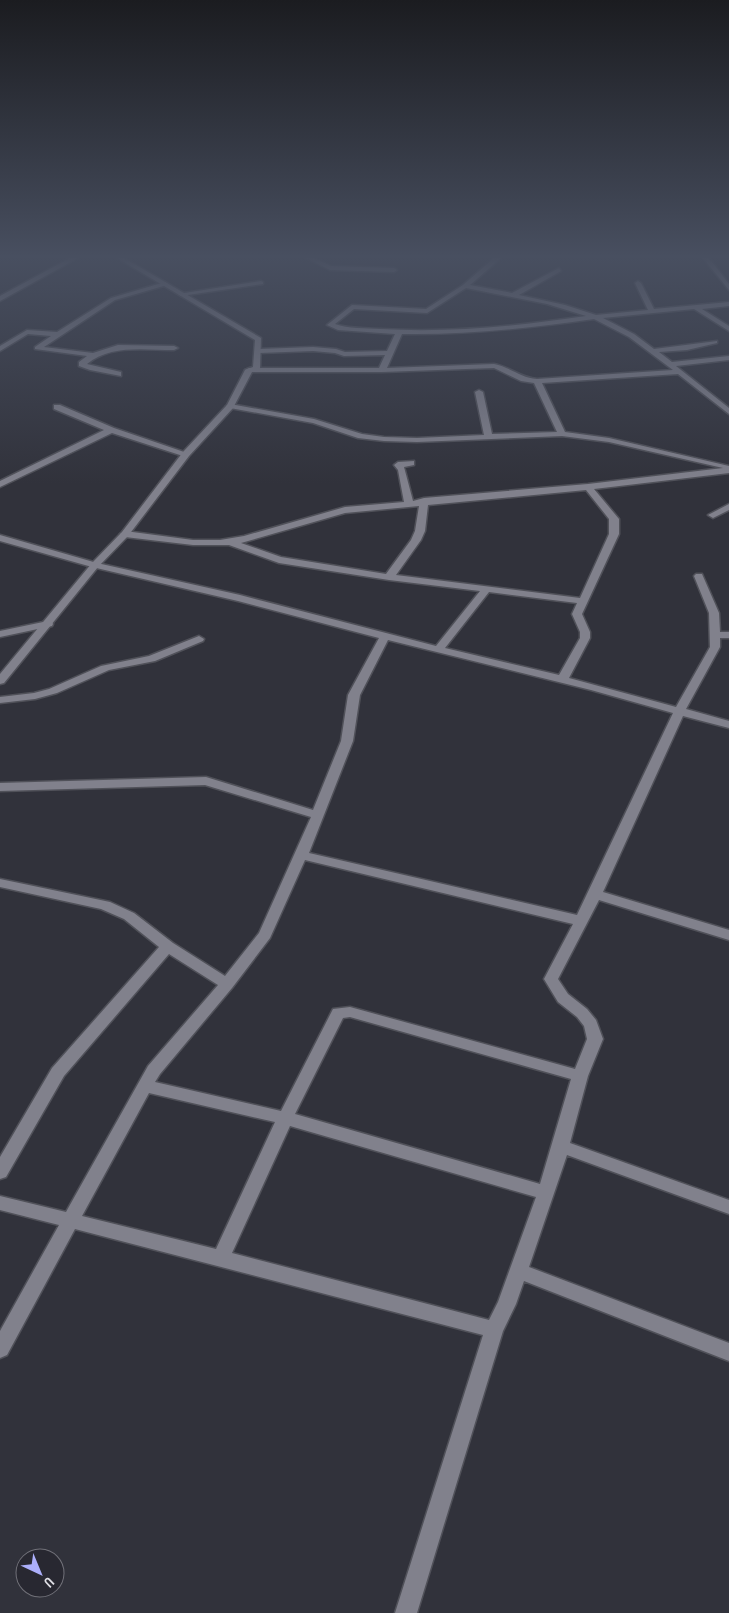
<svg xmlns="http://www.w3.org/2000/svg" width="729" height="1613" font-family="'PT Sans Narrow',sans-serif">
  <rect width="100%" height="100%" fill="#31323b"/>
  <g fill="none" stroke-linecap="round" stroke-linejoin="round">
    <defs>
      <g id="minor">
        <path d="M70 258H78L0 301V296Z"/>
        <path d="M306 258H314L331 266 394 268 397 270 394 272 330 270Z"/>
        <path d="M494 258H501L470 285 512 293 559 268 561 271 519 295 565 305 596 315 648 310 635 283 638 281 641 283 654 309 729 302V306L702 309 729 326V331L694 309 603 318 634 334 654 349 717 341V343L687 350 659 352 672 362 729 356V360L676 366 729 408V414L678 374 542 383 565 432 609 438 729 466V473L594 489 619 519V534L582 614 590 632V638L569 678 676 707 710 647 709 613 694 576 696 574H702L719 613 720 632H729V638H720V647L686 709 729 721V728L683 716 603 892 729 930V940L599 900 558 979 568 994 587 1009 596 1020 603 1039 588 1076 570 1143 729 1200V1214L567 1155 529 1267 729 1343V1361L524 1281 516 1304 503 1331 417 1613H395L483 1335 75 1229 7 1355 0 1358V1331L59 1225 0 1210V1196L66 1212 148 1066 218 985 169 954 64 1076 6 1177 0 1179V1157L52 1068 159 947 124 919 101 909 0 887V879L110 902 134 913 173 943 225 976 259 933 311 817 205 785 0 791V783L206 777 313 810 341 741 348 695 379 638 238 601 92 567 0 541V535L97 563 240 595 436 646 480 591 389 580 279 563 229 545H193L125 537 120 534 125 531 193 540H220L244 536 345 507 404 502 398 470 394 465 398 462 414 461V465L404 467 413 501 424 498 588 484 723 468 609 442 562 436 417 442 384 441 358 438 313 423 230 408 226 406 230 404 314 419 362 434 384 437 417 438 484 435 475 392 479 390 483 392 492 434 557 432 534 383 521 381 494 368 382 372H249L245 370 249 368H379L385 355 344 356 335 353 313 351 259 353 255 351 259 349 313 347 336 349 345 352 387 351 395 334 338 330 327 325 352 305 426 309 463 285ZM466 288 547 304 586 316C518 326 450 333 380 329 366 328 348 329 335 324L354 309 427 313ZM594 319 629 337 673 370 537 379C521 378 510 367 494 364L387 368 402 334C467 335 530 328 594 319ZM586 490 609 519V534L580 598 396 575 421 540 425 531 428 505ZM419 506 415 531 411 540 386 574 281 557 241 543 345 513ZM489 592 577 603 572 614 580 632V638L559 675 445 648ZM388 640 591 690 673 713 577 915 309 853 353 741 360 695ZM305 860 573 924 544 979 558 1002 577 1017 584 1026 587 1039 575 1069 350 1007 333 1009 281 1111 155 1082 160 1074 232 988 270 938ZM350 1017 571 1079 540 1184 295 1114 343 1018ZM149 1093 275 1122 216 1249 82 1216ZM290 1126 536 1197 498 1302 489 1320 232 1253Z"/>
        <path d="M703 258H709L729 284V290Z"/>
        <path d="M261 281 263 282V284L181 296 178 294Z"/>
        <path d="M165 282 168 284 167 285 115 300 44 347 93 353 118 345 174 346 178 348 174 350C144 350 111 344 87 364L121 372V376L90 370 79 366V362L87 356 35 349V347L51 336 28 334 0 351V346L27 330 57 332 111 298Z"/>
        <path d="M54 405H60L114 428 190 454 183 456 112 433 0 487V481L104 430 54 409Z"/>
        <path d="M729 504V510L713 518 708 515Z"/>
        <path d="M48 621 52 622 53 624 52 626 0 637V631Z"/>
        <path d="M199 636 204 639 203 641 155 661 109 670 57 693 35 699 0 703V697L34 693 49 689 101 666 149 656Z"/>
      </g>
      <path id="tertiary" d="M117 258H124L261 338 260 369 252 372 233 408 189 456 128 536 98 567 4 683 0 684V674L92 563 122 532 183 452 227 405 245 370 253 367 255 340Z"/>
    </defs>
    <use href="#minor" stroke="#505159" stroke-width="3"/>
    <use href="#tertiary" stroke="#505159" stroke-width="3"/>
    <use href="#minor" fill="#81818c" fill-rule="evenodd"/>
    <use href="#tertiary" fill="#81818c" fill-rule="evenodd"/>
  </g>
  <linearGradient id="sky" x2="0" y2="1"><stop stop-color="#1b1c20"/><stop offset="0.53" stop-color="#484f60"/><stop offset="1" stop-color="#484f60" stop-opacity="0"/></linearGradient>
  <rect width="729" height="484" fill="url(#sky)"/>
  <g transform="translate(40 1573) rotate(136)"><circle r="24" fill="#282831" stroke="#717179"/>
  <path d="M0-4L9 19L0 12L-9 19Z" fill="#acaffb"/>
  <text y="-8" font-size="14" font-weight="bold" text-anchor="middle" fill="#dfdfe5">U</text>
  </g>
</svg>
